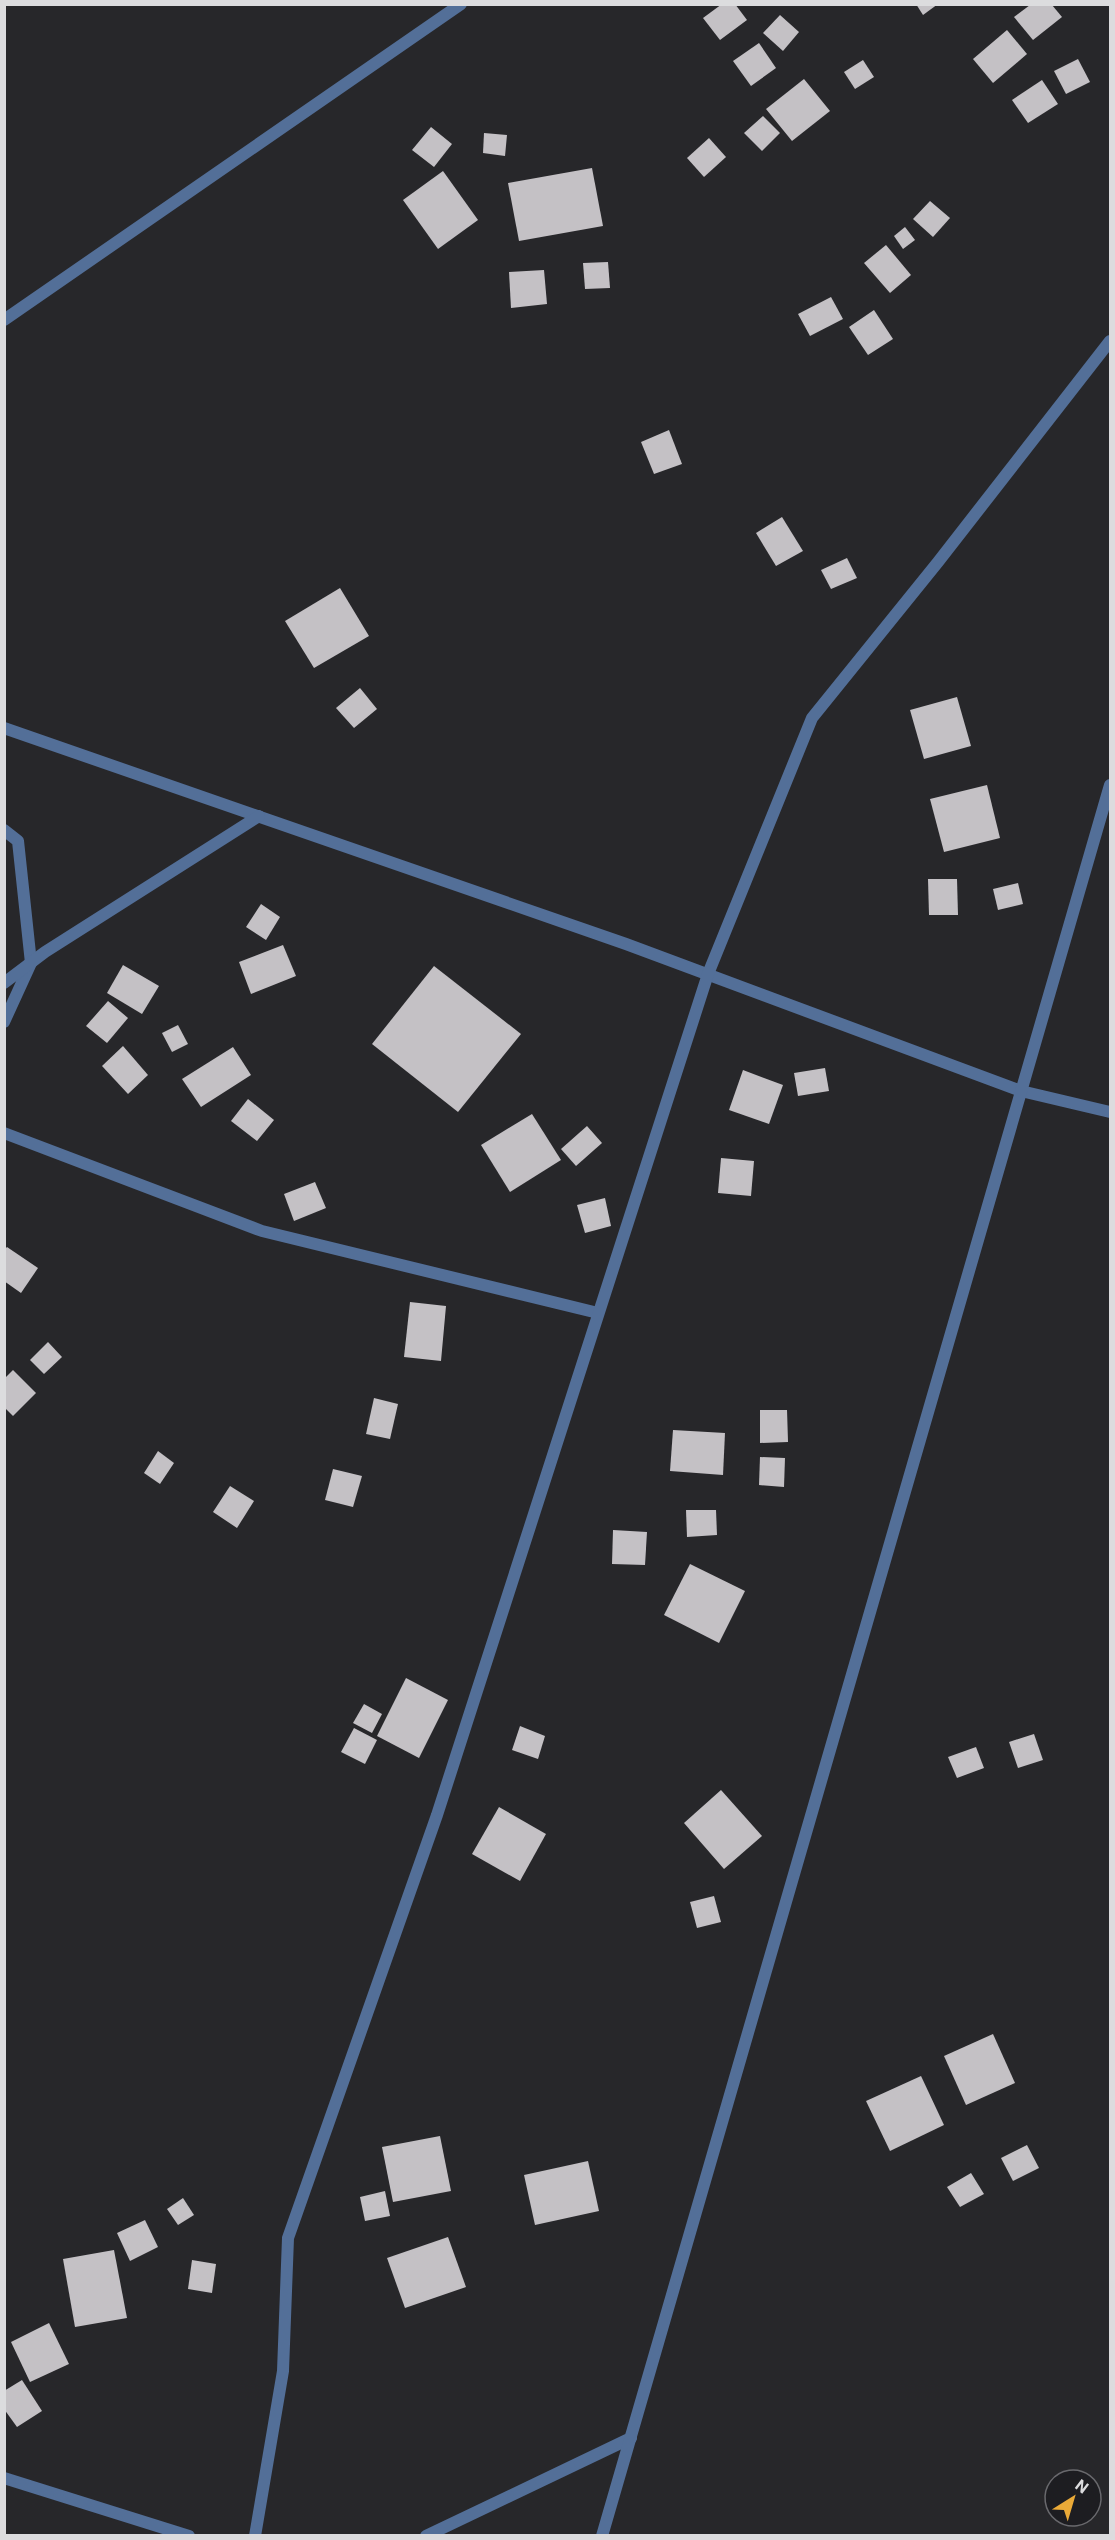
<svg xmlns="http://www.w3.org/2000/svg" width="1115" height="2540" font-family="Roboto,sans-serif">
  <rect width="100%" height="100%" fill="#27272a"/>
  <g fill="#c4c1c5">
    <path d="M722 4H735L747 20 720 40 703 18Z"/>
    <path d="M916 4H938L923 15Z"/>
    <path d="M1030 5H1052L1062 17 1033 40 1014 17Z"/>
    <path d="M780 15 799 32 783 51 763 33Z"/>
    <path d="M1007 30 1027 54 993 83 973 59Z"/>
    <path d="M759 43 776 68 751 86 733 61Z"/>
    <path d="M1078 59 1090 82 1066 94 1054 71Z"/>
    <path d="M863 60 874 77 855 89 844 72Z"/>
    <path d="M804 79 830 111 792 141 766 109Z"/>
    <path d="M1042 80 1058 104 1028 123 1012 100Z"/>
    <path d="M763 116 780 133 762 151 744 133Z"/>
    <path d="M431 127 452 144 434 167 412 150Z"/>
    <path d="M484 133 507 135 505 156 483 153Z"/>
    <path d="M709 138 726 157 704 177 687 158Z"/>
    <path d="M592 168 603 226 519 241 508 183Z"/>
    <path d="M443 171 478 220 438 249 403 200Z"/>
    <path d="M930 201 950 218 933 237 913 219Z"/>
    <path d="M905 227 915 240 903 249 894 236Z"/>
    <path d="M886 245 911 275 890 293 864 263Z"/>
    <path d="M608 262 610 288 585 289 583 263Z"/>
    <path d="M544 270 547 304 511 308 509 272Z"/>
    <path d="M831 297 843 319 810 336 798 314Z"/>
    <path d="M874 310 893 339 868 355 849 327Z"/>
    <path d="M669 430 682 464 654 474 641 442Z"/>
    <path d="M782 517 803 551 776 566 756 533Z"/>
    <path d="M847 558 857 578 831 589 821 570Z"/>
    <path d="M340 588 369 636 314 668 285 621Z"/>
    <path d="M360 688 377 709 354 728 336 708Z"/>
    <path d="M957 697 971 746 924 759 910 710Z"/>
    <path d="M987 785 1000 838 944 852 930 799Z"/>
    <path d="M928 879H957L958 915H929Z"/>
    <path d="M1018 883 1023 904 998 910 993 889Z"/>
    <path d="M261 904 280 917 266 940 246 927Z"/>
    <path d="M283 945 296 976 251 994 239 962Z"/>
    <path d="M123 965 159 986 142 1014 107 993Z"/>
    <path d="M434 966 521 1034 458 1112 372 1044Z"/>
    <path d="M108 1001 128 1018 107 1043 86 1026Z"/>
    <path d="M178 1025 188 1044 172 1052 162 1033Z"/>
    <path d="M123 1046 148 1075 128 1094 102 1066Z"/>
    <path d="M233 1047 251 1075 201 1107 182 1079Z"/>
    <path d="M825 1068 829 1091 798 1096 794 1073Z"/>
    <path d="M743 1070 783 1085 769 1124 729 1110Z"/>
    <path d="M248 1099 274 1120 257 1141 231 1121Z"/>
    <path d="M532 1114 561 1160 510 1192 481 1145Z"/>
    <path d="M587 1126 602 1143 576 1166 561 1149Z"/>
    <path d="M721 1158 754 1161 751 1196 718 1193Z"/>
    <path d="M315 1182 326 1208 294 1221 284 1194Z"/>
    <path d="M605 1198 611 1226 585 1233 577 1205Z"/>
    <path d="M7 1247 38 1268 21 1293 4 1281V1250Z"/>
    <path d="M410 1302 446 1306 441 1361 404 1357Z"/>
    <path d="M48 1342 62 1357 44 1374 30 1360Z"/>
    <path d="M13 1370 36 1393 13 1416 4 1407V1379Z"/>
    <path d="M374 1398 398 1404 390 1439 366 1434Z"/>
    <path d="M760 1410H787L788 1442 760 1443Z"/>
    <path d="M673 1430 725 1433 723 1475 670 1471Z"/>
    <path d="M158 1451 174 1463 160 1484 144 1473Z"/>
    <path d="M760 1457 785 1458 784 1487 759 1485Z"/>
    <path d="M333 1469 362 1476 353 1507 325 1500Z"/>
    <path d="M230 1486 254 1501 237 1528 213 1512Z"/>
    <path d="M686 1510H716L717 1535 687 1537Z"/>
    <path d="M613 1530 647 1532 645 1565 612 1564Z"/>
    <path d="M690 1564 745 1591 719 1643 664 1615Z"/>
    <path d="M406 1678 448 1700 419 1758 377 1736Z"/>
    <path d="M364 1704 382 1714 372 1733 353 1723Z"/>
    <path d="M520 1726 545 1736 538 1759 512 1750Z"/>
    <path d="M354 1728 377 1740 365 1764 341 1752Z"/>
    <path d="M1034 1734 1043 1760 1018 1768 1009 1742Z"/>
    <path d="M976 1747 984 1768 957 1778 948 1757Z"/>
    <path d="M721 1790 762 1836 724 1869 684 1823Z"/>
    <path d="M499 1807 546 1834 520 1881 472 1854Z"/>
    <path d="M714 1896 721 1922 697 1928 690 1902Z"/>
    <path d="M993 2034 1015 2083 966 2105 944 2056Z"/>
    <path d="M921 2076 944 2125 890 2151 866 2101Z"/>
    <path d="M440 2136 451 2191 393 2202 382 2147Z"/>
    <path d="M1027 2145 1039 2168 1013 2181 1001 2158Z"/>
    <path d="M588 2161 599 2211 535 2225 524 2175Z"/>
    <path d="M971 2173 984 2194 960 2207 947 2187Z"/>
    <path d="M385 2191 390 2216 365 2221 360 2197Z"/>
    <path d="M183 2198 194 2215 178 2225 167 2209Z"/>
    <path d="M145 2220 158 2247 130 2261 117 2233Z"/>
    <path d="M448 2237 466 2287 405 2308 387 2258Z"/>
    <path d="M114 2250 127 2318 75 2327 63 2259Z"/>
    <path d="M192 2260 216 2264 212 2293 188 2289Z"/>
    <path d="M49 2323 69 2364 30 2382 11 2342Z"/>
    <path d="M22 2380 42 2411 17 2427 4 2409V2391Z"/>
  </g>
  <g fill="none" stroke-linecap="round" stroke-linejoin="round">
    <g stroke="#536f98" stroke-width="12">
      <path d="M4 320 461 4"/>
      <path d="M4 728 626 944 1021 1091 1110 1112"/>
      <path d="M4 830 18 841 31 963 4 1022"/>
      <path d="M4 983 45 952 259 816"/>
      <path d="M4 1133 262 1231 598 1313"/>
      <path d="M4 2478 189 2536"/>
      <path d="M255 2536 283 2371 288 2238 437 1815 708 974 812 718 938 562 1110 341"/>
      <path d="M426 2536 631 2438"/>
      <path d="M602 2536 1110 785"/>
    </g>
  </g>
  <rect width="1115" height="2540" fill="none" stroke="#dcdcde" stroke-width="12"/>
  <g transform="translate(1073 2498) rotate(37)"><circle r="28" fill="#1d1d21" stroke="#69696d" stroke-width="1.5"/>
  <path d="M0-4.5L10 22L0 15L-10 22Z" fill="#eaaa38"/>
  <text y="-9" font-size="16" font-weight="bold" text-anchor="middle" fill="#dcdcde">N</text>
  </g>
</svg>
